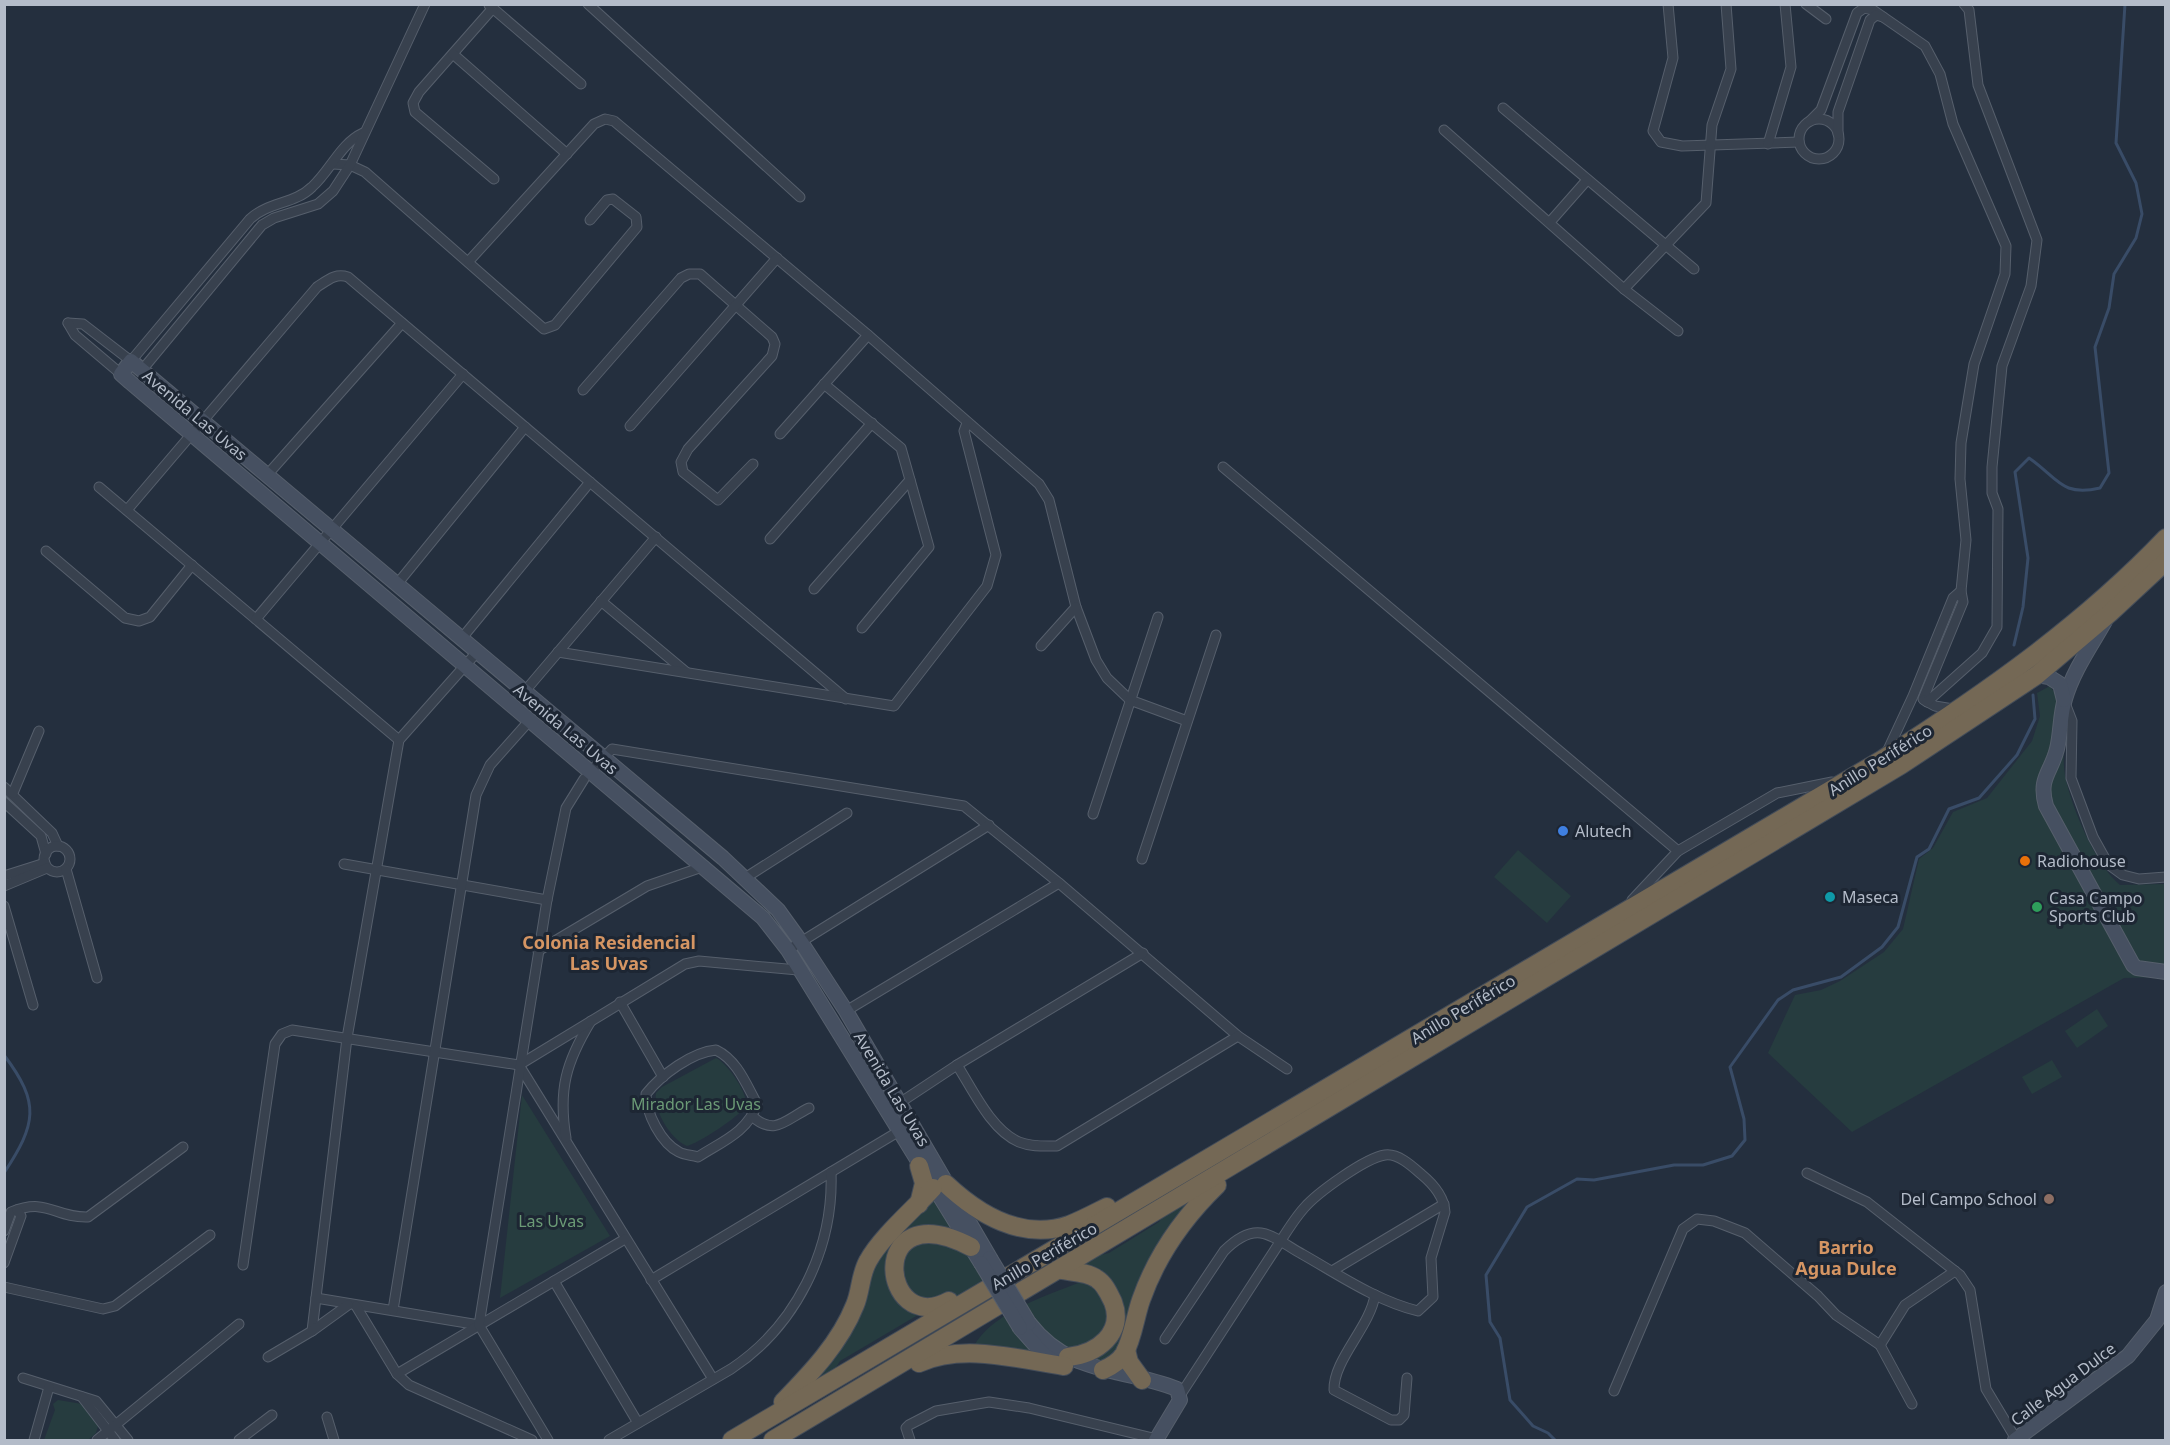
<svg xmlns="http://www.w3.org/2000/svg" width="2170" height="1445" font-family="'Noto Sans',sans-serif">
  <rect width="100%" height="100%" fill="#242f3e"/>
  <g fill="#263c3f">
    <path d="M2050 686C2075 719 2058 745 2066 780 2073 811 2096 865 2120 885L2165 884V977L2124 978 1852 1132 1768 1053 1795 995 1821 990 1840 981 1884 952 1903 929 1919 859 1933 848 1953 812 1987 798 2032 741 2040 716 2037 693Z"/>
    <path d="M1518 850 1571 896 1547 923 1494 877Z"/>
    <path d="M2097 1009 2108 1026 2077 1048 2065 1031Z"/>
    <path d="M716 1058C726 1062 751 1096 745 1107 740 1116 697 1144 687 1146 671 1140 653 1110 656 1093L662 1087Z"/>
    <path d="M2052 1060 2062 1077 2032 1094 2022 1077Z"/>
    <path d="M522 1095 610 1236 500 1298Z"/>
    <path d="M933 1188 989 1276 958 1296 928 1309 840 1361 825 1385 805 1397 861 1279Z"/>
    <path d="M1188 1194 1195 1207 1170 1242 1126 1350 1103 1370 971 1354C982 1316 1047 1295 1081 1282L1078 1260 1109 1253 1159 1222 1170 1205Z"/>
    <path d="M58 1400 82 1404 98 1426 96 1433 88 1440H44L55 1410 53 1404Z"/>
  </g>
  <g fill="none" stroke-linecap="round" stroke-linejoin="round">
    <g stroke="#394c67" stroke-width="3">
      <path d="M11 4H12"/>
      <path d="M2014 645 2023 607 2028 558 2015 472 2029 458C2058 478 2061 497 2100 488L2109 473 2095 347 2109 308 2114 274 2136 238 2142 214 2136 183 2116 143 2125 4"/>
      <path d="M4 1055C41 1104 36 1124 4 1173"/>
      <path d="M1555 1440 1548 1433 1533 1426 1510 1400 1500 1338 1490 1322 1486 1275 1527 1207 1577 1179 1594 1180 1674 1165H1703L1732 1156 1745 1140 1744 1119 1730 1067 1778 1000 1793 990 1841 977 1882 947 1898 927 1917 857 1929 849 1949 809 1979 798 2017 755 2035 719 2033 695"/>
    </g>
    <defs>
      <g id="street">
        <path d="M588 4 800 197"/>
        <path d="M1668 4 1673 58 1653 131 1661 142 1682 146 1799 142"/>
        <path d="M1806 4 1826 19"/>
        <path d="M489 5 581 84"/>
        <path d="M493 8 419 92 413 103 415 112 494 179"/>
        <path d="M453 54 567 154"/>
        <path d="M1503 108 1694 269"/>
        <circle cx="1819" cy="139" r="20"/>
        <path d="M1810 121 1821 110 1857 13 1864 8 1873 10 1925 46 1940 74 1953 124 2006 246 2005 274 1974 364 1961 443 1960 479 1966 540 1961 591 1963 602 1923 699"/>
        <path d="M1444 130 1624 289 1678 331"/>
        <path d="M1838 134V112L1870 20 1876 15 1883 17"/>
        <path d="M1768 144 1791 67 1785 4"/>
        <path d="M333 164 350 165 365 172 544 329 555 325 637 227 636 217 613 199 607 200 590 220"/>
        <path d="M1550 222 1587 180"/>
        <path d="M469 261 594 124 605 119 614 121 868 335 1039 484 1049 500 1076 607 1096 660 1107 678 1130 700 1187 721"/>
        <path d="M1624 289 1706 203 1712 125 1731 69 1726 4"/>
        <path d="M68 323 83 324 131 361 250 219C268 202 295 204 312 187 330 171 341 143 363 133"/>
        <path d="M68 323 75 335 121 374"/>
        <path d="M142 370 262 225 274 218 318 204 333 191 350 165 425 4"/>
        <path d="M824 384 901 448 929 547 862 628"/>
        <path d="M583 390 681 278 689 274H700L772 337 775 344 772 356 688 449 681 462 683 472 718 500 753 464"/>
        <path d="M630 426 777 258"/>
        <path d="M780 434 868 335"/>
        <path d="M1223 467 1678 851"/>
        <path d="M268 474 402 323"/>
        <path d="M99 487 399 740"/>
        <path d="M127 510 317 287C328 280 335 273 348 277L846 699"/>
        <path d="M770 539 872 423"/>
        <path d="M46 551 125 618 139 621 150 617 192 565"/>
        <path d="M398 583 525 427"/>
        <path d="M814 589 910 480"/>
        <path d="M601 601 686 672"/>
        <path d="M256 619 463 374"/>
        <path d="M462 638 590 482"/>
        <path d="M1041 646 1076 607"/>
        <path d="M558 652 894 706 987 586 996 555 964 431 967 423"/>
        <path d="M525 691 656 537"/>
        <path d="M1924 700 1935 706 1953 709"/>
        <path d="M1927 702 1982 653 1997 627 1998 509 1992 493V467L2002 366 2031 286 2037 240 1978 85 1969 10 1964 4"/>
        <path d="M2065 703 2072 721 2071 778 2093 837 2108 864 2123 875 2139 879 2166 877"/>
        <path d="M1886 754 1913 696 1953 598 1961 591"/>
        <path d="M591 771 612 749 964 806 1059 883 1238 1036 1287 1069"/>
        <path d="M4 787 52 833 58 846"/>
        <path d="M13 793 39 731"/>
        <path d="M4 802 41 836 46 854"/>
        <path d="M1093 814 1158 617"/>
        <circle cx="57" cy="859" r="13"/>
        <path d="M1142 859 1216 635"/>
        <path d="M344 864 547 900"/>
        <path d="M66 869 97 978"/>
        <path d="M4 876 45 863"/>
        <path d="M745 878 847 813"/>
        <path d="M4 886 47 868"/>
        <path d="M1632 900 1678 851 1777 793 1832 782"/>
        <path d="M4 906 33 1005"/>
        <path d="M788 950 989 825"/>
        <path d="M538 951 647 886 705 866"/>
        <path d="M620 1002 663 1077"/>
        <path d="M846 1011 1059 883"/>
        <path d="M716 1050C737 1060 746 1084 757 1104 748 1132 721 1142 698 1157 692 1155 684 1155 679 1152 661 1143 646 1113 646 1094 661 1075 692 1052 716 1050Z"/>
        <path d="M519 1065 713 1379"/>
        <path d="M957 1065C973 1090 991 1130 1019 1142 1031 1147 1045 1146 1057 1146L1238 1036"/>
        <path d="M895 1106 957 1065 1143 953"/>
        <path d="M753 1117C775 1136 785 1120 809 1108"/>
        <path d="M566 1138C558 1090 566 1062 591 1021"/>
        <path d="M1807 1173 1867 1202 1960 1275 1970 1290 1986 1389 2016 1439"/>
        <path d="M4 1231 11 1212C48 1197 54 1218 88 1217L183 1147"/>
        <path d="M4 1263 21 1216 17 1210"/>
        <path d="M243 1265 275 1044 282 1034 292 1030 519 1065 685 964 699 961 798 970"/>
        <path d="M1332 1271 1444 1204"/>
        <path d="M651 1280 911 1124"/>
        <path d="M554 1281 638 1423"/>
        <path d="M4 1287 103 1309 115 1306 210 1235"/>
        <path d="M1375 1295C1370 1327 1333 1360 1334 1390L1391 1420H1399L1404 1415 1407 1378"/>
        <path d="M316 1298 479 1325"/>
        <path d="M356 1306 397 1374 409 1385 532 1440"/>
        <path d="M393 1310 476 795 490 765 530 720"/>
        <path d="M312 1331 347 1038 399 740 478 651"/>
        <path d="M1165 1339 1224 1251C1233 1242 1247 1231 1261 1233 1275 1235 1290 1248 1302 1254 1339 1275 1377 1301 1418 1311L1433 1297 1431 1258 1445 1212C1444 1197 1432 1183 1421 1174 1412 1166 1398 1153 1385 1155 1365 1158 1317 1193 1304 1208 1295 1218 1287 1231 1280 1242L1181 1394"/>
        <path d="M1880 1345 1905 1305 1955 1271"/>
        <path d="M268 1357 312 1331 348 1305"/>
        <path d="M397 1374 625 1239"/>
        <path d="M23 1378 96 1401 128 1440"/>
        <path d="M1614 1391 1683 1229 1697 1219 1714 1221 1745 1233 1818 1296 1836 1315 1880 1345 1912 1404"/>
        <path d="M82 1397 115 1440"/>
        <path d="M327 1417 334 1440"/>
        <path d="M34 1440 49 1387"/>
        <path d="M97 1440 239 1324"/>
        <path d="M239 1440 272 1415"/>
        <path d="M548 1440 479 1325 547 900 566 808 584 779"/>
        <path d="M609 1440 731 1369C796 1326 834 1249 831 1172"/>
        <path d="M910 1440 906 1428 909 1425 936 1411 989 1402 1029 1408 1157 1439"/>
      </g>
      <g id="secondary">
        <path d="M2105 621C2091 646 2073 671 2065 699 2060 715 2061 733 2057 749 2051 773 2038 778 2046 806L2133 965 2137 968 2166 972"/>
        <path d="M2037 675 2049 677 2060 684 2064 700"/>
        <path d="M981 1263 788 950 763 918 130 382 121 374 131 361 723 858 778 910 801 942 846 1011 990 1258"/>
        <path d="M1029 1323C1070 1376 1122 1367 1177 1389L1180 1400 1156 1440"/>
        <path d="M1020 1328 1044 1355 1058 1363"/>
        <path d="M2015 1440 2128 1356 2157 1320 2166 1292"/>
      </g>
      <g id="highway">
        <path d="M919 1166 924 1183 919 1204"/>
        <path d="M946 1184C978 1214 1022 1241 1069 1225 1082 1220 1095 1213 1107 1207"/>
        <path d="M1061 1270C1072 1272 1088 1272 1097 1279 1105 1284 1109 1294 1113 1302 1125 1333 1097 1354 1068 1357"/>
        <path d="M949 1301C880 1338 865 1191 971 1247"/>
        <path d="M1126 1350 1129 1362 1142 1380"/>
        <path d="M919 1363C963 1343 1017 1359 1064 1366"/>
        <path d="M1103 1370C1112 1366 1119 1362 1124 1354 1133 1338 1135 1317 1141 1300 1156 1257 1184 1217 1217 1185"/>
        <path d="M783 1402C811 1373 840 1343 855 1305 861 1291 860 1275 868 1261 881 1237 914 1209 933 1188"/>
        <path d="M732 1440 1883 759C1984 694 2082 626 2166 538"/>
        <path d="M773 1440 1901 765 2037 675 2110 613 2166 561"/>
      </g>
    </defs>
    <use href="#street" stroke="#565f6c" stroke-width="11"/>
    <use href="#secondary" stroke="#565f6c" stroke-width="16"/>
    <use href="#highway" stroke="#434c59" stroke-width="20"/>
    <use href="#street" stroke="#38414e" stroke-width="9"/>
    <use href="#secondary" stroke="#465061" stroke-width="14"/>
    <use href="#highway" stroke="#746855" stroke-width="18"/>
    <defs>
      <g id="secondary-bridge">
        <path d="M990 1258 1029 1323"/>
        <path d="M981 1263 1020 1328"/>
      </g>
    </defs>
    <use href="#secondary-bridge" stroke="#565f6c" stroke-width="16" stroke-linecap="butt"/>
    <use href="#secondary-bridge" stroke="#465061" stroke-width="14"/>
  </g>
  <circle fill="#3f7fe0" stroke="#1d2633" stroke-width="2" cx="1563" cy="831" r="6"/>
  <circle fill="#e8710a" stroke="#1d2633" stroke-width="2" cx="2025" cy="861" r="6"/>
  <circle fill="#0f9aa8" stroke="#1d2633" stroke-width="2" cx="1830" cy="897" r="6"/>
  <circle fill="#2e9e5b" stroke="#1d2633" stroke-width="2" cx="2037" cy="907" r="6"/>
  <circle fill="#8d6e63" stroke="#1d2633" stroke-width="2" cx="2049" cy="1199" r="6"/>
  <g text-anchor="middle" stroke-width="6" stroke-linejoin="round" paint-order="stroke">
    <g font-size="16" fill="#b4bcc9" stroke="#1d2633">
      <text transform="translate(195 415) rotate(40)" y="6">Avenida Las Uvas</text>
      <text transform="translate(566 729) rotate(40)" y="6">Avenida Las Uvas</text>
      <text transform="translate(1880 760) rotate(-32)" y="6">Anillo Periférico</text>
      <text transform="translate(1463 1009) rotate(-31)" y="6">Anillo Periférico</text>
      <text transform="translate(892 1089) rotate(59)" y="6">Avenida Las Uvas</text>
      <text transform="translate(1044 1256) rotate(-30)" y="6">Anillo Periférico</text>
      <text transform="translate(2063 1384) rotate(-37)" y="6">Calle Agua Dulce</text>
    </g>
    <g font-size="16" fill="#b4bcc9" stroke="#1d2633" text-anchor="start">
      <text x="1575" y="837">Alutech</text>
      <text x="2037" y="867">Radiohouse</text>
      <text x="1842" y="903">Maseca</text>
      <text x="2049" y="904">Casa Campo<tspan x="2049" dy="18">Sports Club</tspan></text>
      <text x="2037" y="1205" text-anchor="end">Del Campo School</text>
    </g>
    <g font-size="16" fill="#6b9a76" stroke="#1d2633">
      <text x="696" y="1110">Mirador Las Uvas</text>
      <text x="551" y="1227">Las Uvas</text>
    </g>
    <g font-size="18" font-weight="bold" fill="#d59563" stroke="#1d2633">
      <text x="609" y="949">Colonia Residencial<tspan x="609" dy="21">Las Uvas</tspan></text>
      <text x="1846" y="1254">Barrio<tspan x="1846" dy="21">Agua Dulce</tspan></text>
    </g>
  </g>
  <rect width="2170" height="1445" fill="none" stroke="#b4bcc9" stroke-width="12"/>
</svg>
